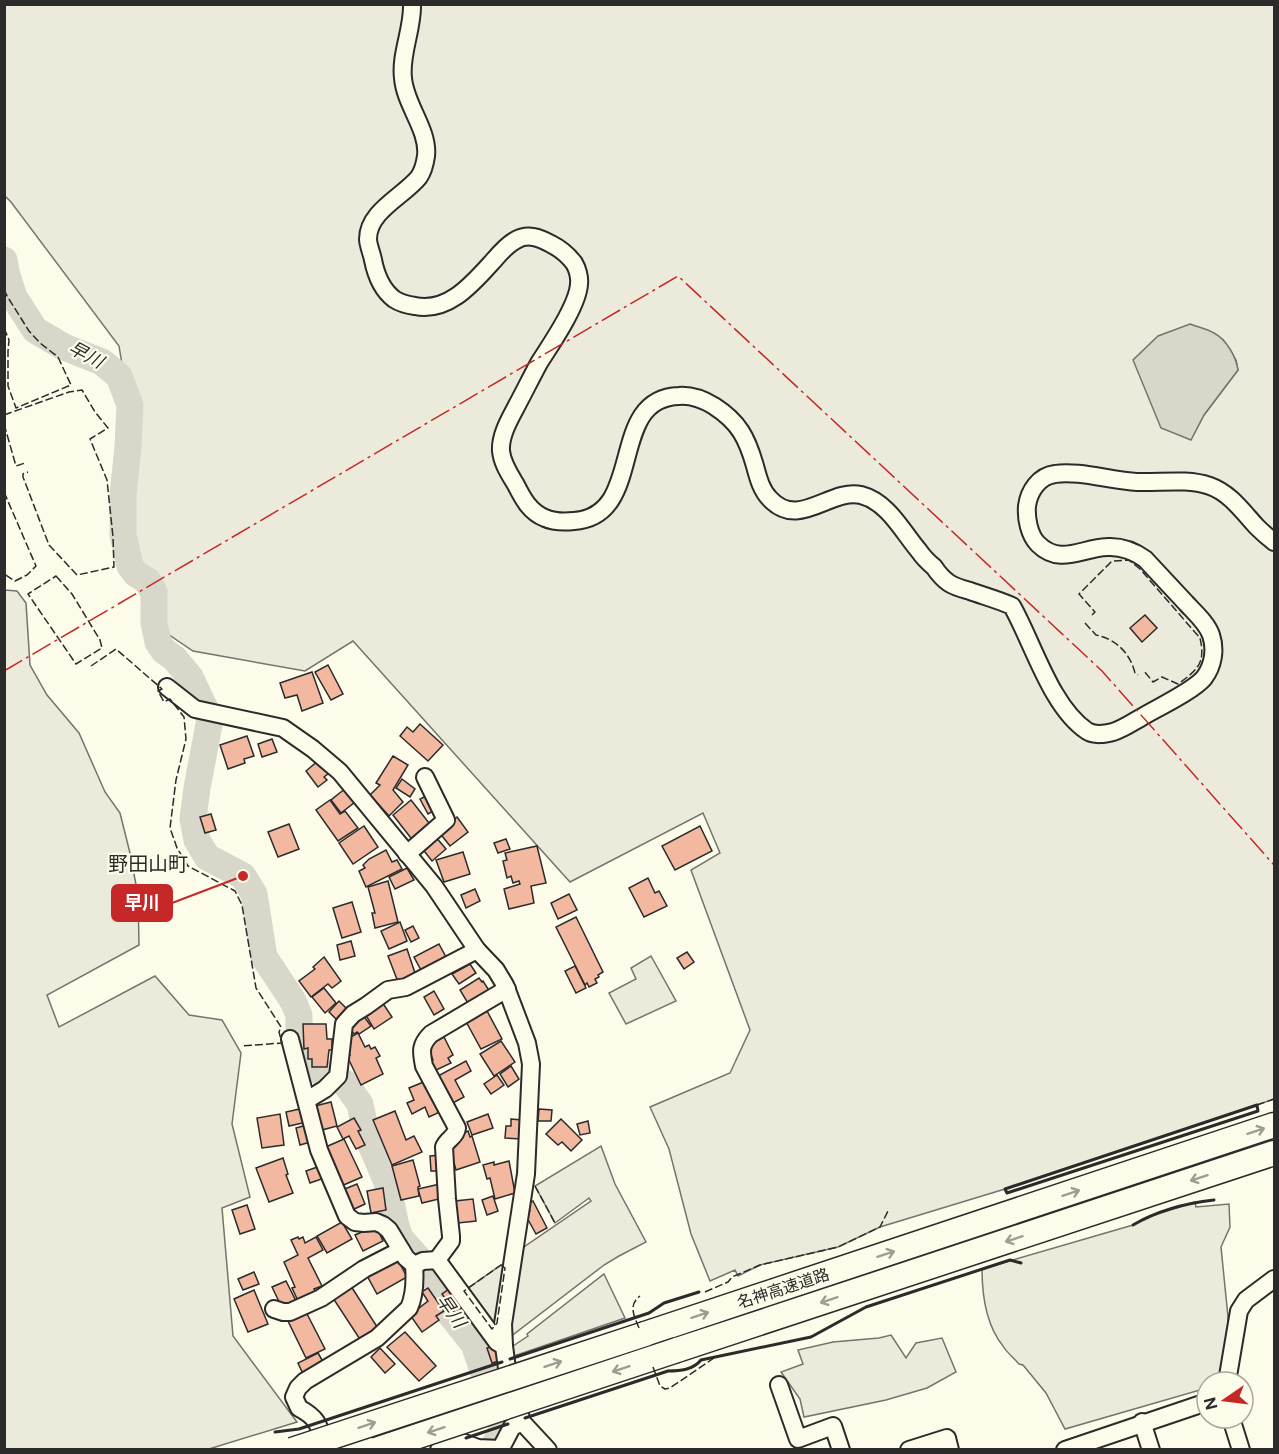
<svg xmlns="http://www.w3.org/2000/svg" width="1279" height="1454" font-family="'Public Sans','Noto Sans JP',sans-serif">
  <rect width="100%" height="100%" fill="#fdfbea"/>
  <g fill="#ecebdb" stroke="#74746e" stroke-width="1.5" fill-rule="evenodd">
    <path d="M4 5H1274V1099L1005 1189 880 1227 838 1247 760 1265 738 1276 735 1270 710 1281 691 1234 669 1149 650 1107 730 1073 750 1030 691 870 720 853 703 813 570 882 353 641 305 671 193 651 162 630 128 573 121 495 134 438 119 346 11 202 5 196ZM1223 340 1236 360 1238 370 1204 415 1191 439Z"/>
    <path d="M4 590 17 591 26 603 30 665 47 695 79 733 105 792 120 813 130 853 138 895 139 945 47 995 59 1027 155 976 189 1015 222 1020 241 1053 232 1124 250 1197 222 1208 233 1336 297 1422 209 1449H5Z"/>
    <path d="M651 956 676 1001 626 1024 609 993 636 979 631 968Z"/>
    <path d="M601 1146 615 1184 646 1242 619 1256 604 1265 510 1337 521 1249 591 1201 589 1198 555 1223 535 1186Z"/>
    <path d="M1195 1202 1196 1207 1229 1204 1230 1227 1221 1247 1228 1317 1226 1368 1214 1382H1207V1388L1065 1429 1046 1393 1023 1365 1019 1364C1014 1358 1007 1353 1003 1346 986 1325 982 1295 982 1269L1133 1225 1145 1218Z"/>
    <path d="M501 1265 505 1268 497 1323 492 1329 464 1291Z"/>
    <path d="M604 1274 625 1318 514 1356 513 1346 528 1336 527 1334Z"/>
    <path d="M891 1335 906 1358 916 1343 942 1338 956 1372 927 1388 886 1400 804 1417 800 1399 781 1372 803 1364 798 1350 833 1342 879 1338Z"/>
  </g>
  <path fill="#d8d7c9" stroke="#74746e" stroke-width="1.5" d="M1190 324C1198 327 1207 329 1214 333 1227 340 1236 357 1238 370L1204 415 1191 440 1161 428 1133 360 1158 336Z"/>
  <g fill="none" stroke-linecap="round" stroke-linejoin="round">
    <path stroke="#d8d7c9" stroke-width="27" d="M4 260 6 272 14 297 35 330 64 347 102 362 119 376 130 405 128 447 123 495V535L130 566 136 574 148 581 154 592V623L158 642 164 651 174 658 190 677 210 719 197 788 193 819 197 840 207 857 243 876 254 894 264 957 293 1001 299 1015V1049L303 1062 314 1069 345 1083 360 1104 366 1133 387 1182 395 1222 400 1238 417 1257 447 1310 474 1344 502 1426 500 1435 492 1450"/>
  </g>
  <g fill="#f2b8a0" stroke="#2b2b2b" stroke-width="1.5">
    <path d="M1145 615 1157 628 1142 642 1130 628Z"/>
    <path d="M328 665 343 694 331 700 315 672Z"/>
    <path d="M312 672 323 703 302 711 297 695 285 698 280 683Z"/>
    <path d="M420 724 443 745 428 761 400 736 407 727 413 732Z"/>
    <path d="M247 736 254 756 244 759 245 763 228 769 220 745Z"/>
    <path d="M272 739 277 752 262 757 258 744Z"/>
    <path d="M393 756 408 765 393 790 403 802 389 816 370 795 380 785 376 783Z"/>
    <path d="M319 760 329 773 324 777 327 780 318 787 306 771Z"/>
    <path d="M402 779 415 789 410 797 396 788Z"/>
    <path d="M346 788 355 802 341 813 331 800Z"/>
    <path d="M430 794 438 808 428 814 420 799Z"/>
    <path d="M330 800 340 814 345 811 358 828 338 841 316 810Z"/>
    <path d="M411 800 433 828 414 842 393 815Z"/>
    <path d="M211 814 216 830 205 833 200 817Z"/>
    <path d="M457 817 468 832 450 846 439 832Z"/>
    <path d="M289 824 299 849 278 857 268 832Z"/>
    <path d="M364 826 378 847 353 864 339 843Z"/>
    <path d="M700 826 712 851 675 870 662 846Z"/>
    <path d="M434 835 446 849 432 861 421 847Z"/>
    <path d="M506 839 510 849 498 853 494 843Z"/>
    <path d="M537 846 546 883 531 886 534 903 509 909 504 889 520 884 519 881 513 883 511 876 507 878 503 861 507 860 505 853Z"/>
    <path d="M386 850 392 862 397 860 402 869 366 887 359 871 365 868 363 865 369 859Z"/>
    <path d="M463 852 470 874 444 882 436 860Z"/>
    <path d="M407 868 414 880 395 889 389 877Z"/>
    <path d="M648 878 655 893 659 891 667 906 644 917 629 888Z"/>
    <path d="M388 881 398 922 375 928 372 913H375L368 887Z"/>
    <path d="M475 889 480 901 466 908 461 895Z"/>
    <path d="M569 894 577 910 558 919 551 903Z"/>
    <path d="M352 902 361 932 342 938 333 908Z"/>
    <path d="M576 917 603 972 598 975 599 977 595 979 597 983 589 987 587 983 585 985 556 927Z"/>
    <path d="M400 922 407 941 389 949 381 931Z"/>
    <path d="M413 926 419 938 411 942 405 930Z"/>
    <path d="M351 941 355 956 340 960 337 945Z"/>
    <path d="M439 944 447 959 422 972 414 957Z"/>
    <path d="M407 949 416 976 398 982 388 956Z"/>
    <path d="M687 952 694 962 684 969 677 958Z"/>
    <path d="M324 957 341 981 332 988 328 984 311 997 299 981 315 969 313 967Z"/>
    <path d="M470 964 476 973 459 984 452 974Z"/>
    <path d="M575 966 586 988 576 993 565 971Z"/>
    <path d="M479 978 482 982 483 981 490 992 469 1005 460 990Z"/>
    <path d="M324 988 336 1003 325 1013 312 997Z"/>
    <path d="M434 991 444 1009 434 1015 424 997Z"/>
    <path d="M339 1001 350 1012 340 1023 329 1012Z"/>
    <path d="M382 1002 392 1017 374 1029 364 1012Z"/>
    <path d="M486 1009 502 1039 481 1049 464 1018Z"/>
    <path d="M362 1014 371 1026 359 1034 357 1032 354 1034 347 1025Z"/>
    <path d="M303 1024H326L327 1039H332V1050H329L327 1067H312V1059H308V1048L304 1049Z"/>
    <path d="M358 1033 365 1047 369 1045 371 1049 375 1047 380 1056 376 1058 383 1074 361 1085 347 1056 350 1055 343 1041Z"/>
    <path d="M444 1037 453 1055 448 1058 451 1063 432 1072 428 1063 433 1060 427 1046Z"/>
    <path d="M501 1041 515 1062 494 1076 480 1054Z"/>
    <path d="M466 1061 471 1071 455 1080 464 1097 451 1104 436 1077Z"/>
    <path d="M511 1066 519 1079 508 1087 500 1074Z"/>
    <path d="M497 1075 504 1085 491 1094 484 1084Z"/>
    <path d="M426 1081 442 1111 429 1117 425 1107 412 1114 407 1103 414 1100 409 1088Z"/>
    <path d="M331 1102 337 1126 322 1130 315 1106Z"/>
    <path d="M304 1108 307 1122 289 1126 286 1112Z"/>
    <path d="M539 1109 552 1110 551 1121H538Z"/>
    <path d="M395 1111 406 1140 414 1136 422 1152 392 1165 373 1120Z"/>
    <path d="M280 1114 284 1145 262 1148 257 1118Z"/>
    <path d="M488 1114 493 1128 472 1135 467 1122Z"/>
    <path d="M354 1118 361 1130 358 1131 365 1145 356 1149 349 1136 343 1139 337 1127Z"/>
    <path d="M511 1119 522 1120 521 1139 505 1138 506 1126H511Z"/>
    <path d="M561 1119 582 1140 571 1151 562 1142 558 1145 546 1134Z"/>
    <path d="M588 1121 590 1133 580 1135 577 1124Z"/>
    <path d="M310 1124 314 1141 300 1145 296 1128Z"/>
    <path d="M468 1131 470 1137 472 1136 480 1162 456 1170 450 1148 452 1141 463 1137 461 1134Z"/>
    <path d="M344 1139 362 1177 339 1187 321 1149Z"/>
    <path d="M441 1155 442 1171H431L430 1156Z"/>
    <path d="M283 1158 288 1174 286 1175 293 1193 269 1202 256 1168Z"/>
    <path d="M413 1160 420 1186 418 1187 419 1196 401 1200 392 1166Z"/>
    <path d="M509 1161 515 1193 495 1199 490 1178 487 1179 483 1165 494 1162V1165Z"/>
    <path d="M323 1165 327 1177 310 1183 306 1171Z"/>
    <path d="M357 1184 365 1204 350 1211 340 1191Z"/>
    <path d="M440 1184 443 1198 422 1203 418 1189Z"/>
    <path d="M383 1188 386 1210 371 1213 367 1191Z"/>
    <path d="M493 1196 498 1211 487 1215 482 1200Z"/>
    <path d="M473 1199 476 1221 458 1223 455 1201Z"/>
    <path d="M533 1201 547 1228 536 1234 525 1214 530 1211 527 1204Z"/>
    <path d="M247 1205 255 1229 240 1234 232 1210Z"/>
    <path d="M342 1222 352 1239 327 1253 317 1236Z"/>
    <path d="M376 1226 383 1241 363 1251 355 1235Z"/>
    <path d="M298 1237 299 1239 303 1237 305 1243 316 1237 323 1250 308 1258 322 1286 314 1289 317 1295 300 1305 292 1288 295 1287 284 1262 298 1255 291 1240Z"/>
    <path d="M396 1256 407 1277 377 1294 365 1272Z"/>
    <path d="M254 1272 259 1284 243 1290 238 1279Z"/>
    <path d="M286 1281 297 1303 283 1310 272 1287Z"/>
    <path d="M349 1283 381 1333 363 1344 331 1295Z"/>
    <path d="M452 1287 465 1307 455 1313 442 1294Z"/>
    <path d="M428 1288 444 1311 436 1316 439 1320 422 1332 410 1315 428 1301 422 1292Z"/>
    <path d="M254 1290 268 1324 248 1332 234 1299Z"/>
    <path d="M305 1310 325 1349 306 1358 287 1319Z"/>
    <path d="M405 1332 436 1366 419 1381 387 1347Z"/>
    <path d="M494 1346 499 1361 492 1363 487 1348Z"/>
    <path d="M380 1348 395 1364 385 1373 371 1357Z"/>
    <path d="M318 1353 325 1365 304 1376 298 1363Z"/>
  </g>
  <g fill="none" stroke-linecap="round" stroke-linejoin="round">
    <defs>
      <g id="minor">
        <path d="M412 4C413 29 400 54 403 78 405 105 429 130 426 156 425 163 423 171 419 177 404 196 368 211 368 239 368 245 372 254 373 260 376 275 381 289 394 299 400 303 408 305 415 306 449 313 474 282 494 260 500 253 508 244 516 240 528 233 540 238 551 244 561 249 567 254 574 263 577 268 580 277 579 284 578 305 551 344 539 363 531 378 523 394 515 409 508 422 500 437 501 451 502 463 510 475 516 485 523 499 530 512 545 518 554 522 564 522 574 521 647 516 606 398 679 396 691 395 704 400 714 406 739 422 747 438 755 466 758 477 761 490 770 499 799 530 830 488 861 495 888 502 902 531 919 551 923 557 928 562 934 567 938 573 943 579 949 583 955 587 963 589 970 591 984 596 999 600 1012 606 1033 643 1051 707 1087 731 1095 736 1105 734 1113 732 1123 729 1133 722 1142 717 1157 708 1193 691 1204 678 1213 666 1216 650 1211 635 1207 623 1194 612 1186 603 1172 588 1159 574 1145 559 1134 551 1122 546 1107 547 1082 548 1060 566 1038 544 1029 535 1026 518 1027 506 1029 491 1039 476 1055 474 1078 470 1112 481 1137 482 1161 483 1186 478 1210 486 1230 493 1243 512 1257 527 1263 533 1269 538 1274 542"/>
        <path d="M167 687 195 709 283 728 313 749 340 772 434 886 477 950 496 970 505 985 527 1043 531 1064 526 1174 503 1324 504 1346 507 1369 522 1422 548 1450"/>
        <path d="M407 854 446 820 425 777"/>
        <path d="M290 1039 319 1150 347 1216 355 1222 364 1223 376 1222 383 1225 389 1230 406 1258 414 1265 423 1261 437 1260 497 1342 504 1346"/>
        <path d="M307 1100 325 1089 338 1076 344 1024 353 1014 366 1006 388 990 406 987 477 950"/>
        <path d="M437 1260 451 1241V1236L447 1199 444 1147C447 1139 456 1137 457 1128L424 1066C421 1051 420 1045 431 1034L507 989"/>
        <path d="M274 1309 283 1312H290L321 1298 364 1269 401 1250"/>
        <path d="M1227 1382 1239 1311 1246 1300 1274 1279"/>
        <path d="M779 1385 798 1439 833 1426 841 1450"/>
        <path d="M1231 1418 1241 1450"/>
        <path d="M1142 1422 1151 1450"/>
        <path d="M325 1449C319 1427 320 1419 299 1408L294 1397 298 1388 305 1381 377 1338 409 1308C415 1295 415 1278 414 1265"/>
        <path d="M439 1450 462 1442 478 1448 500 1449"/>
        <path d="M500 1450 512 1427 522 1422"/>
        <path d="M909 1450 947 1438 950 1450"/>
        <path d="M1065 1450 1207 1402"/>
      </g>
      <g id="highway">
        <path d="M645 1334 1274 1125"/>
        <path d="M677 1350 1274 1153"/>
      </g>
    </defs>
    <use href="#minor" stroke="#2b2b2b" stroke-width="20"/>
    <use href="#highway" stroke="#2b2b2b" stroke-width="27"/>
    <use href="#minor" stroke="#fdfbea" stroke-width="16"/>
    <use href="#highway" stroke="#fdfbea" stroke-width="24"/>
    <defs>
      <g id="highway-bridge">
        <path d="M292 1450 645 1334"/>
        <path d="M376 1450 677 1350"/>
      </g>
    </defs>
    <use href="#highway-bridge" stroke="#2b2b2b" stroke-width="27" stroke-linecap="butt"/>
    <use href="#highway-bridge" stroke="#fdfbea" stroke-width="24"/>
    <g stroke="#2b2b2b" stroke-width="1.5" stroke-dasharray="8 3" stroke-linecap="butt">
      <path d="M4 289 7 296 29 331 40 343 58 357 71 385 16 408 8 386V351L9 340 4 328"/>
      <path d="M4 415 69 392 82 390 95 412 108 428 90 439 107 480 113 537 114 567 77 575 49 545 23 477V474L28 472"/>
      <path d="M4 424 16 466 25 463"/>
      <path d="M4 492 36 566 27 575 15 581 4 574"/>
      <path d="M56 576 72 594 100 640 102 648 76 664 28 594Z"/>
      <path d="M1092 615 1095 612 1079 594 1112 561 1129 560 1140 569 1200 638C1206 664 1197 670 1178 684L1162 677 1153 682 1144 671"/>
      <path d="M1085 623 1096 635C1116 639 1130 653 1135 673L1138 675"/>
      <path d="M91 666 116 649 162 689 158 691 164 702 170 699 184 717 186 739 176 780 170 828 177 848 188 866 235 891 242 905 256 988 281 1027 279 1032 282 1043 241 1046"/>
      <path d="M1257 1105 1274 1099"/>
      <path d="M535 1186 555 1223"/>
      <path d="M501 1265 505 1268 497 1323 492 1329 464 1291Z"/>
      <path d="M705 1292 728 1282 732 1277 760 1265 838 1247 880 1227 888 1211"/>
      <path d="M639 1328C634 1316 628 1305 640 1296"/>
      <path d="M653 1367 660 1386 665 1389 670 1388 714 1358"/>
    </g>
    <g stroke="#2b2b2b" stroke-width="3">
      <path d="M1257 1105 1258 1111 1007 1193 1005 1189Z"/>
      <path d="M1133 1225C1157 1211 1187 1203 1214 1200"/>
      <path d="M510 1359 649 1313 664 1303 699 1292"/>
      <path d="M525 1418 668 1371C680 1371 693 1370 701 1360L811 1337 866 1307 1010 1260 1021 1263"/>
      <path d="M275 1432 299 1429 502 1362"/>
      <path d="M466 1438 508 1424"/>
    </g>
    <path stroke="#c62828" stroke-width="1.5" stroke-dasharray="21 4.5 3 4.5" stroke-linecap="butt" d="M4 671 678 276 1102 671 1274 865"/>
  </g>
  <defs><path id="oneway-shaft" d="M-6 0H5M1.5-3L5.5 0L1.5 3" fill="none" stroke-width="1.6" stroke-linecap="round" stroke-linejoin="round" transform="scale(1.5)"/></defs>
  <g stroke="#9e9d94">
    <use href="#oneway-shaft" transform="translate(1256 1131) rotate(-18)"/>
    <use href="#oneway-shaft" transform="translate(1199 1178) rotate(162)"/>
    <use href="#oneway-shaft" transform="translate(1071 1193) rotate(-18)"/>
    <use href="#oneway-shaft" transform="translate(1014 1239) rotate(162)"/>
    <use href="#oneway-shaft" transform="translate(886 1254) rotate(-18)"/>
    <use href="#oneway-shaft" transform="translate(829 1300) rotate(162)"/>
    <use href="#oneway-shaft" transform="translate(700 1315) rotate(-18)"/>
    <use href="#oneway-shaft" transform="translate(553 1364) rotate(-18)"/>
    <use href="#oneway-shaft" transform="translate(621 1369) rotate(162)"/>
    <use href="#oneway-shaft" transform="translate(367 1425) rotate(-18)"/>
    <use href="#oneway-shaft" transform="translate(436 1430) rotate(162)"/>
  </g>
  <g text-anchor="middle" stroke-width="4.5" stroke-linejoin="round" paint-order="stroke">
    <g font-size="16" fill="#2b2b2b" stroke="#fdfbea">
      <text transform="translate(783 1288) rotate(-18)" y="6">名神高速道路</text>
    </g>
    <g font-size="18" font-style="italic" fill="#2b2b2b" stroke="#fdfbea">
      <text transform="translate(86 355) rotate(28)" y="6">早川</text>
      <text transform="translate(451 1311) rotate(55)" y="6">早川</text>
    </g>
    <g font-size="20" fill="#2b2b2b" stroke="#fdfbea">
      <text x="148" y="871">野田山町</text>
    </g>
  </g>
  <path fill="none" stroke="#c62828" stroke-width="2" d="M243 876L172 903"/>
  <circle fill="#c62828" stroke="#fdfbea" stroke-width="2" cx="243" cy="876" r="6"/>
  <rect fill="#c62828" stroke="#c62828" stroke-width="2" x="112" y="885" width="60" height="36" rx="6"/>
  <g font-size="18" text-anchor="middle" font-weight="bold" fill="#fff">
    <text x="142" y="909">早川</text>
  </g>
  <rect width="1279" height="1454" fill="none" stroke="#2b2b2b" stroke-width="12"/>
  <g transform="translate(1225 1400) rotate(256)"><circle r="28" fill="#fdfbea" stroke="#a9a89e" stroke-width="1.5"/>
  <path d="M0-4.5L10 22L0 15L-10 22Z" fill="#c62828"/>
  <text y="-9" font-size="16" font-weight="bold" text-anchor="middle" fill="#2b2b2b">N</text>
  </g>
</svg>
